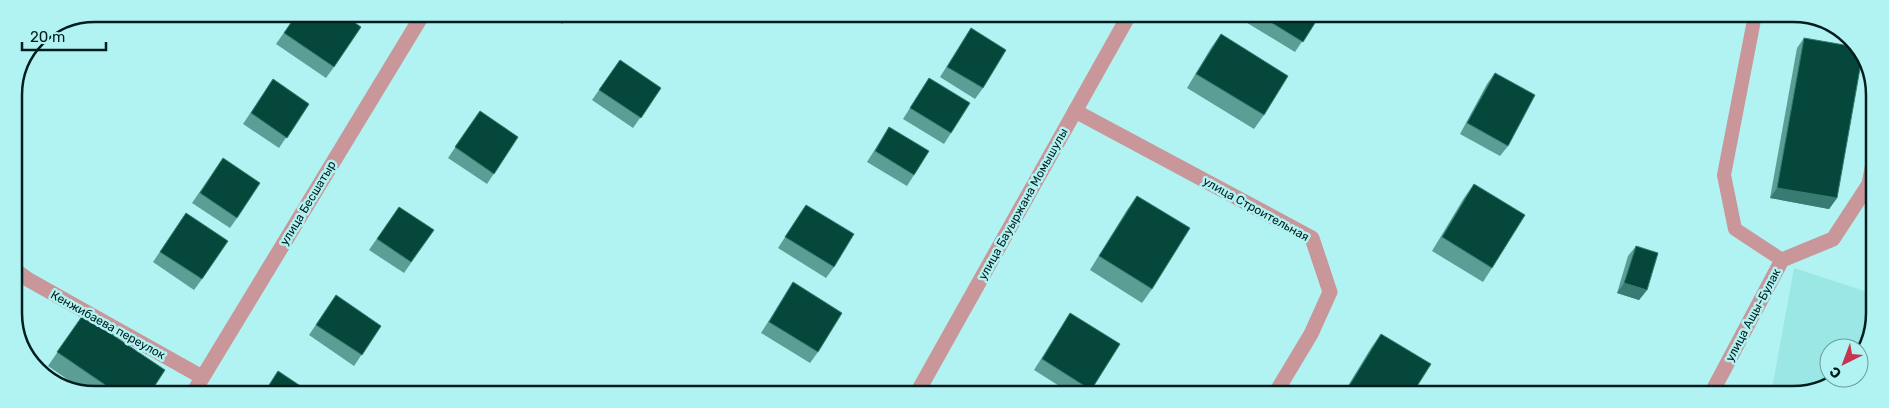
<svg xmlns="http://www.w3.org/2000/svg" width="1889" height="408" font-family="Rubik,sans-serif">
  <rect width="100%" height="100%" fill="#b1f3f2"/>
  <path fill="#9be7e6" d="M1794 268 1874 294V328L1859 354V348H1829V378H1838L1799 394H1771Z"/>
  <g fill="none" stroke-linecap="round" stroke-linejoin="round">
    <path stroke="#c99699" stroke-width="14" d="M1755 15 1724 175 1735 229 1782 260"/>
    <g stroke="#c99699" stroke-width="15">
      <path d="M1075 111 1312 238 1330 292 1311 334 1275 394"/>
      <path d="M15 270 29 280 202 377"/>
      <path d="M193 393 423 14"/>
      <path d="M917 393 1129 15"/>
      <path d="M1711 394 1782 260 1833 239 1869 184 1874 158"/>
    </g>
  </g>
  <g fill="#5b9e96">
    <path d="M297 14 334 67 326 78 276 44Z"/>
    <path d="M548 14H569L562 24Z"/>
    <path d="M1234 15H1320L1295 52Z"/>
    <path d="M971 28 983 88 975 99 940 77Z"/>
    <path d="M1221 34 1264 115 1254 129 1187 88 1211 48Z"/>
    <path d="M1804 38 1837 198 1829 209 1770 198 1797 48Z"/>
    <path d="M620 60 661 88 633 128 592 100Z"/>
    <path d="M1495 73 1508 146 1500 156 1460 134 1487 84Z"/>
    <path d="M929 78 951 133 944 144 903 119Z"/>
    <path d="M273 79 309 104 279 148 243 124Z"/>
    <path d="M480 111 518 137 487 184 448 158Z"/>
    <path d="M889 127 914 175 907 186 867 162Z"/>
    <path d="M223 158 237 218 230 228 192 203Z"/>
    <path d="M1474 184 1492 268 1483 282 1432 251 1464 198Z"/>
    <path d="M1137 196 1152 289 1142 303 1090 270 1127 210Z"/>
    <path d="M806 205 834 267 826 278 778 248Z"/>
    <path d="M399 207 434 230 404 273 369 250Z"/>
    <path d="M186 213 202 279 194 290 153 262Z"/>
    <path d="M1636 246 1647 290 1639 300 1617 293 1628 256Z"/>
    <path d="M793 282 818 352 810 363 761 333 786 293Z"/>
    <path d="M336 295 381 326 354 366 309 335Z"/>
    <path d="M1070 313 1120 344 1089 394H1072L1034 370 1063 324Z"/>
    <path d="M83 315 150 393H87L48 366Z"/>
    <path d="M1381 334 1412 394H1343L1371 348Z"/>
  </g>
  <g fill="#397b72">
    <path d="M1777 188 1837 198 1829 209 1770 198Z"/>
    <path d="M1624 283 1647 290 1639 300 1617 293Z"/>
  </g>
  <g fill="#05483b" stroke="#397b72">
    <path d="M297 14H342L361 27 334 67 284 33Z"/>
    <path d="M1259 15H1320L1303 42Z"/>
    <path d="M971 28 1006 50 983 88 947 67Z"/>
    <path d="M1221 34 1288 76 1264 115 1196 74Z"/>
    <path d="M1804 38 1856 47 1862 57 1837 198 1777 188Z"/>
    <path d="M620 60 661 88 641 118 599 90Z"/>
    <path d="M1495 73 1535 95 1508 146 1467 123Z"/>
    <path d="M929 78 970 103 951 133 910 108Z"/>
    <path d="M273 79 309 104 287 138 251 113Z"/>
    <path d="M480 111 518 137 494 174 455 147Z"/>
    <path d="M889 127 929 151 914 175 875 151Z"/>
    <path d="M223 158 260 183 237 218 200 193Z"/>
    <path d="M1474 184 1525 215 1492 268 1442 237Z"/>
    <path d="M1137 196 1190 228 1152 289 1099 256Z"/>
    <path d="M806 205 854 234 834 267 785 237Z"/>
    <path d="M399 207 434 230 411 262 377 239Z"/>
    <path d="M186 213 228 241 202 279 160 252Z"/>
    <path d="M1636 246 1658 253 1647 290 1624 283Z"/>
    <path d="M793 282 842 313 818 352 769 322Z"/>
    <path d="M336 295 381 326 362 355 316 325Z"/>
    <path d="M1070 313 1120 344 1091 390 1042 359Z"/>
    <path d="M83 315 165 370 150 393H117L57 352Z"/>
    <path d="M1381 334 1431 364 1412 394H1344Z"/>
    <path d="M278 371 311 393H264Z"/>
  </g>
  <g text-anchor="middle" stroke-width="5" stroke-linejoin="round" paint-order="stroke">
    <g font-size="12" fill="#021d1d" stroke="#b1f3f2">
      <text transform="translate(308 203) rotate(-59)" y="4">улица Бесшатыр</text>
      <text transform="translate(1023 204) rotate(-61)" y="4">улица Бауыржана Момышулы</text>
      <text transform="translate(1256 209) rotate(29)" y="4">улица Строительная</text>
      <text transform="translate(1753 315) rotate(-62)" y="4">улица Ащы-Булак</text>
      <text transform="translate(108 325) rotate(29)" y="4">Кенжибаева переулок</text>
    </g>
  </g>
  <path d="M0 0H1889V408H0ZM95 22H1793A73 73 0 0 1 1866 95V313A73 73 0 0 1 1793 386H95A73 73 0 0 1 22 313V95A73 73 0 0 1 95 22Z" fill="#b1f3f2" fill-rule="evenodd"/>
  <path fill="none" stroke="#021d1d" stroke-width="2.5" d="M95 22H1793A73 73 0 0 1 1866 95V313A73 73 0 0 1 1793 386H95A73 73 0 0 1 22 313V95A73 73 0 0 1 95 22Z"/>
  <g transform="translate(1844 363) rotate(222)"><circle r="24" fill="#b1f3f2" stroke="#6b9d9d"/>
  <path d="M0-4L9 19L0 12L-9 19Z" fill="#c53550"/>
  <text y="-8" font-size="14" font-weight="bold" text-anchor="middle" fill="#021d1d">С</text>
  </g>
  <path d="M22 42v8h84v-8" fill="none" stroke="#021d1d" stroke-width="2.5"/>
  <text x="30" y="42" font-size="15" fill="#021d1d" stroke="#b1f3f2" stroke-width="4" paint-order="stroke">20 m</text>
</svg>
